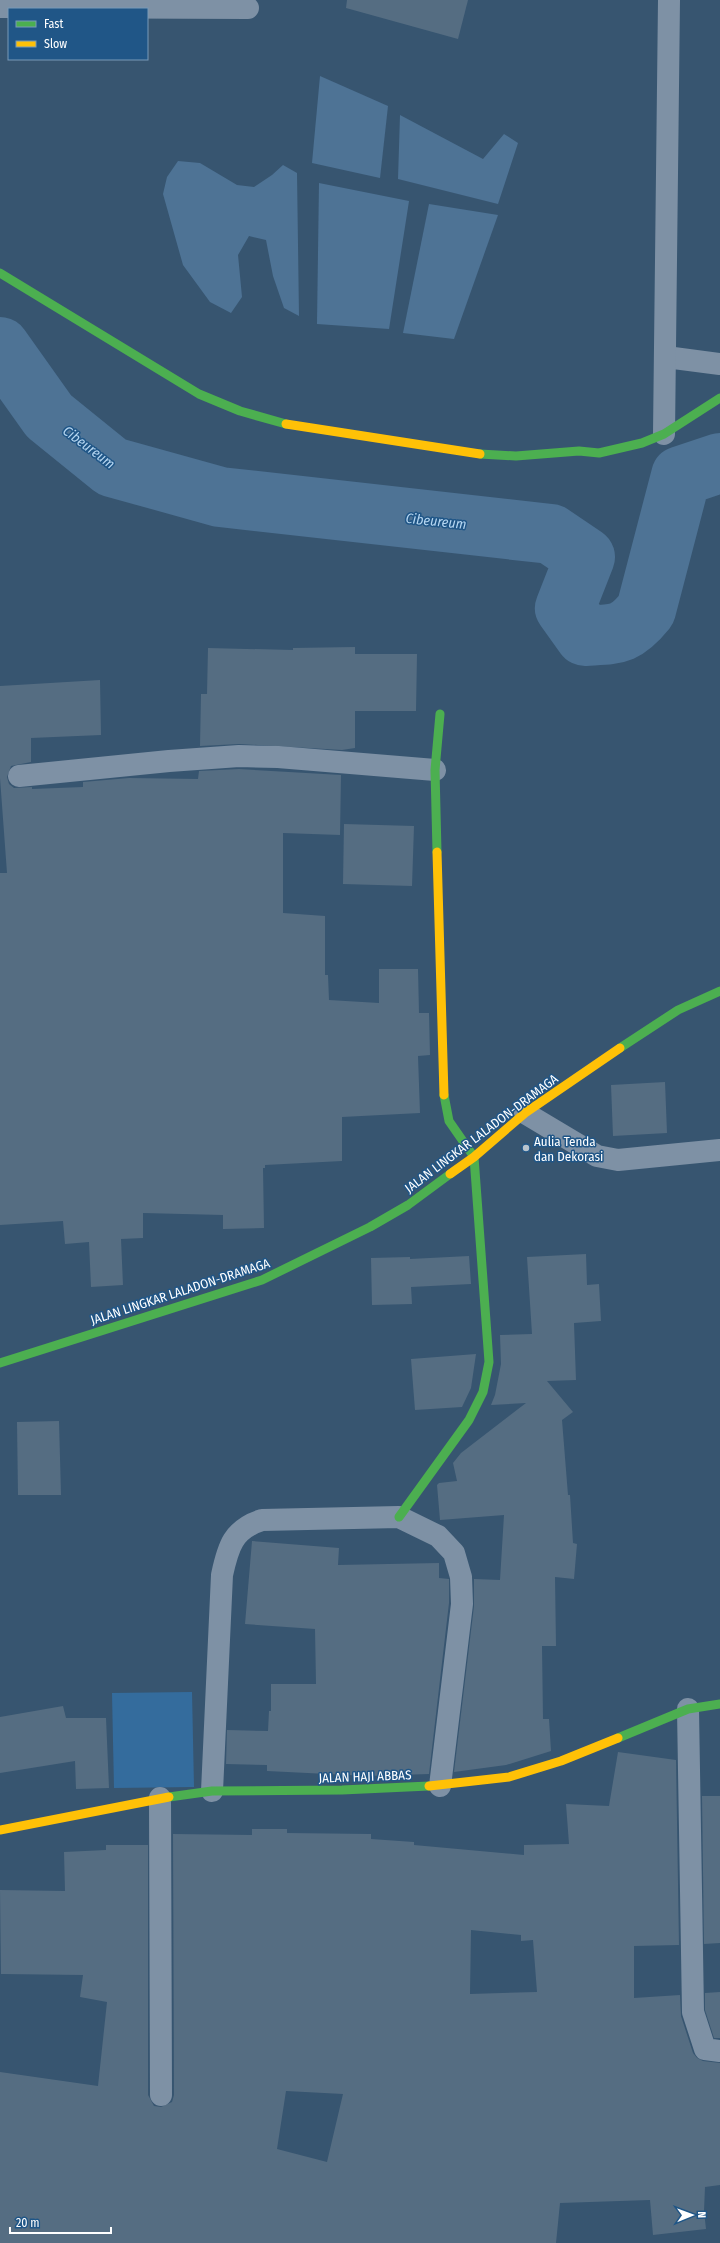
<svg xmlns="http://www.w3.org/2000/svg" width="720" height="2243" font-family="'Fira Sans Condensed',sans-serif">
  <rect width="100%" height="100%" fill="#375570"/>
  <path fill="#346c9d" d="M192 1692 194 1787 114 1788 112 1693Z"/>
  <g fill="#4e7395">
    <path d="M320 76 388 106 380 178 312 163Z"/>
    <path d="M400 115 483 159 504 134 518 143 498 204 398 179Z"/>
    <path d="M178 161 200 163 237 185 254 187 272 175 283 165 297 173 299 316 284 308 273 276 266 240 249 236 238 255 242 297 231 313 210 302 183 265 163 194 167 177Z"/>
    <path d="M319 183 409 201 389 329 317 324Z"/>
    <path d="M429 204 498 215 454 339 403 333Z"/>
  </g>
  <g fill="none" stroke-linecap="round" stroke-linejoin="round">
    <path stroke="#4e7395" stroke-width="60" d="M0 347 49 416 112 467 220 497 551 534 585 557 565 608 585 636C617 634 625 636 646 610L681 476 720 463"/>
  </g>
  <g fill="#556d82" fill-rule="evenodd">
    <path d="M347 0H468L458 39 346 8Z"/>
    <path d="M355 647V654H417L416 711H355V748L342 750 239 744 200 746 201 694H207L208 648 293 650V648Z"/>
    <path d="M100 680 101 735 31 738V762L11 766 7 777 9 784 14 788 32 787V789L83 787V782L129 778 198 779 199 771 239 769 341 775 340 835 283 833V913L325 916V975H328L329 1000 379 1003V969H418L419 1013H429L430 1055 418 1056 420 1113 342 1117V1161L265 1165V1168H263L264 1228 223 1229V1215L143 1213V1238L121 1239 123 1285 91 1287 89 1242 65 1244 63 1221 0 1225V873H7L0 778V686Z"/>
    <path d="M344 824 414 826 412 886 343 884Z"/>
    <path d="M665 1082 667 1133 613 1136 611 1085Z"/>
    <path d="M586 1254 587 1285 599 1284 601 1321 574 1323 576 1380 547 1381 573 1412 562 1420 568 1495H570L573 1543 577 1544 574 1579 555 1577 556 1646H542L543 1719H549L551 1751 506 1765 454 1772 474 1606V1579L500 1580 504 1515 440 1520 437 1485 439 1483 457 1481 453 1463 461 1453 526 1403 491 1405 495 1395 501 1364 500 1335 532 1334 527 1257Z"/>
    <path d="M469 1256 471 1284 411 1287 412 1304 372 1305 371 1258 410 1257V1259Z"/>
    <path d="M476 1354 471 1388 462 1407 415 1410 411 1359Z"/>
    <path d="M59 1421 61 1495H18L17 1422Z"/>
    <path d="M252 1541 339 1548 338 1565 439 1563V1578L449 1579V1603L429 1774 368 1776 267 1771V1765L226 1764 227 1730 268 1731 269 1711H271V1684H316L315 1629 245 1624Z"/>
    <path d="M63 1706 66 1718H106L109 1788 76 1789 75 1761 0 1773V1717Z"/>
    <path d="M618 1752 676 1760 679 1945 634 1946V1998L680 1995 681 2016 693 2053 697 2058 703 2061 720 2063V2185L705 2187 704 2211 706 2229 653 2235 650 2200 560 2203 556 2243H0V2072L98 2086 107 2002 80 1997 83 1975 1 1974 0 1890 65 1891 64 1852 106 1850V1845H148V2095L154 2106 161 2107 172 2102 174 2095 173 1834 252 1835V1829H287V1833L371 1834V1839L414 1842V1845L524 1855V1845L569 1844 566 1804 609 1806ZM471 1930 521 1935V1941L533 1940 537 1992 470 1994ZM286 2091 343 2094 327 2162 277 2149Z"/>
    <path d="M702 1796H720V1943L704 1944Z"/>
    <path d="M720 1992V2038H714L705 2010V1993Z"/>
  </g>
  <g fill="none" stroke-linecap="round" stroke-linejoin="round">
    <g stroke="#7e91a5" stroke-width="22">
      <path d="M0 7 248 8"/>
      <path d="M666 357 720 364"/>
      <path d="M664 434 669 0"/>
      <path d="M19 776 169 761 239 756 278 757 435 770"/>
      <path d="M525 1113 597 1156 618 1160 720 1150"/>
      <path d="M688 1709 693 2012 705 2049 720 2051"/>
      <path d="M212 1791 222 1575C228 1547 233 1529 262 1520L399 1517 438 1536 454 1553 461 1577 462 1604 440 1786"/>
      <path d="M160 1798 161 2095"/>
    </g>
    <g stroke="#4caf50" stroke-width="9">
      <path d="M0 273 199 394 240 411 286 424"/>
      <path d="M480 454 516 456 579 451 599 453 642 443 664 434 720 398"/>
      <path d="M437 852 435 770 440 714"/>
      <path d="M620 1048 678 1010 720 991"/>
      <path d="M0 1363 262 1280 370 1227 408 1205 450 1174"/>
      <path d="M399 1517 469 1420 483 1392 489 1362 474 1157 449 1121 444 1095"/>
      <path d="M618 1738 688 1709 720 1704"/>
      <path d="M169 1797 212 1791 342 1790 429 1786"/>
    </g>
    <g stroke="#ffc107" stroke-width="9">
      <path d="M286 424 480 454"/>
      <path d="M437 852 444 1095"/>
      <path d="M450 1174 474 1157 525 1113 620 1048"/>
      <path d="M429 1786 509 1777 561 1761 618 1738"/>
      <path d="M0 1830 169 1797"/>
    </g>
  </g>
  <circle fill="#b9c4cd" stroke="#205687" stroke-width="1.5" cx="526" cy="1148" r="4"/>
  <g text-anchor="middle" stroke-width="3" stroke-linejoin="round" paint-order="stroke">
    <g font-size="13" fill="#fff" stroke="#205687">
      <text transform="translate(481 1133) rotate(-37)" y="5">JALAN LINGKAR LALADON-DRAMAGA</text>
      <text transform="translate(180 1291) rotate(-18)" y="5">JALAN LINGKAR LALADON-DRAMAGA</text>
      <text transform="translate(365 1776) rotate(-2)" y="5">JALAN HAJI ABBAS</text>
    </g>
    <g font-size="13" fill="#fff" stroke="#205687" text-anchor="start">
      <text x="534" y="1146">Aulia Tenda<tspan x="534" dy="15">dan Dekorasi</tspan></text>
    </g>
    <g font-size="14" font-style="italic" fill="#b5d6f1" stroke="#205687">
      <text transform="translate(89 447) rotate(37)" y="5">Cibeureum</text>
      <text transform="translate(436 521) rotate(6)" y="5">Cibeureum</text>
    </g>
  </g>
  <rect x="8" y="8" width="140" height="52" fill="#205687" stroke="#799ab7"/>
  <rect x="16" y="21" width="20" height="6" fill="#4caf50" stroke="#799ab7"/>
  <text x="44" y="28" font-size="12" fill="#ffffff">Fast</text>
  <rect x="16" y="41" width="20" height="6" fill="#ffc107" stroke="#799ab7"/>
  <text x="44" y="48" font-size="12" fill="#ffffff">Slow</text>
  <g transform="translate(692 2215) rotate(89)" stroke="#205687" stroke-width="3" paint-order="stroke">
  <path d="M0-3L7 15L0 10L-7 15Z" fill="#ffffff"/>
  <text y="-6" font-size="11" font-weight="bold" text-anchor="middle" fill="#ffffff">N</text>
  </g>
  <path d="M10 2227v6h101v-6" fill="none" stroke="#ffffff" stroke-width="2"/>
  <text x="16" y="2227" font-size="12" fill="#ffffff" stroke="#205687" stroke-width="3" paint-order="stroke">20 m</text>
</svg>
